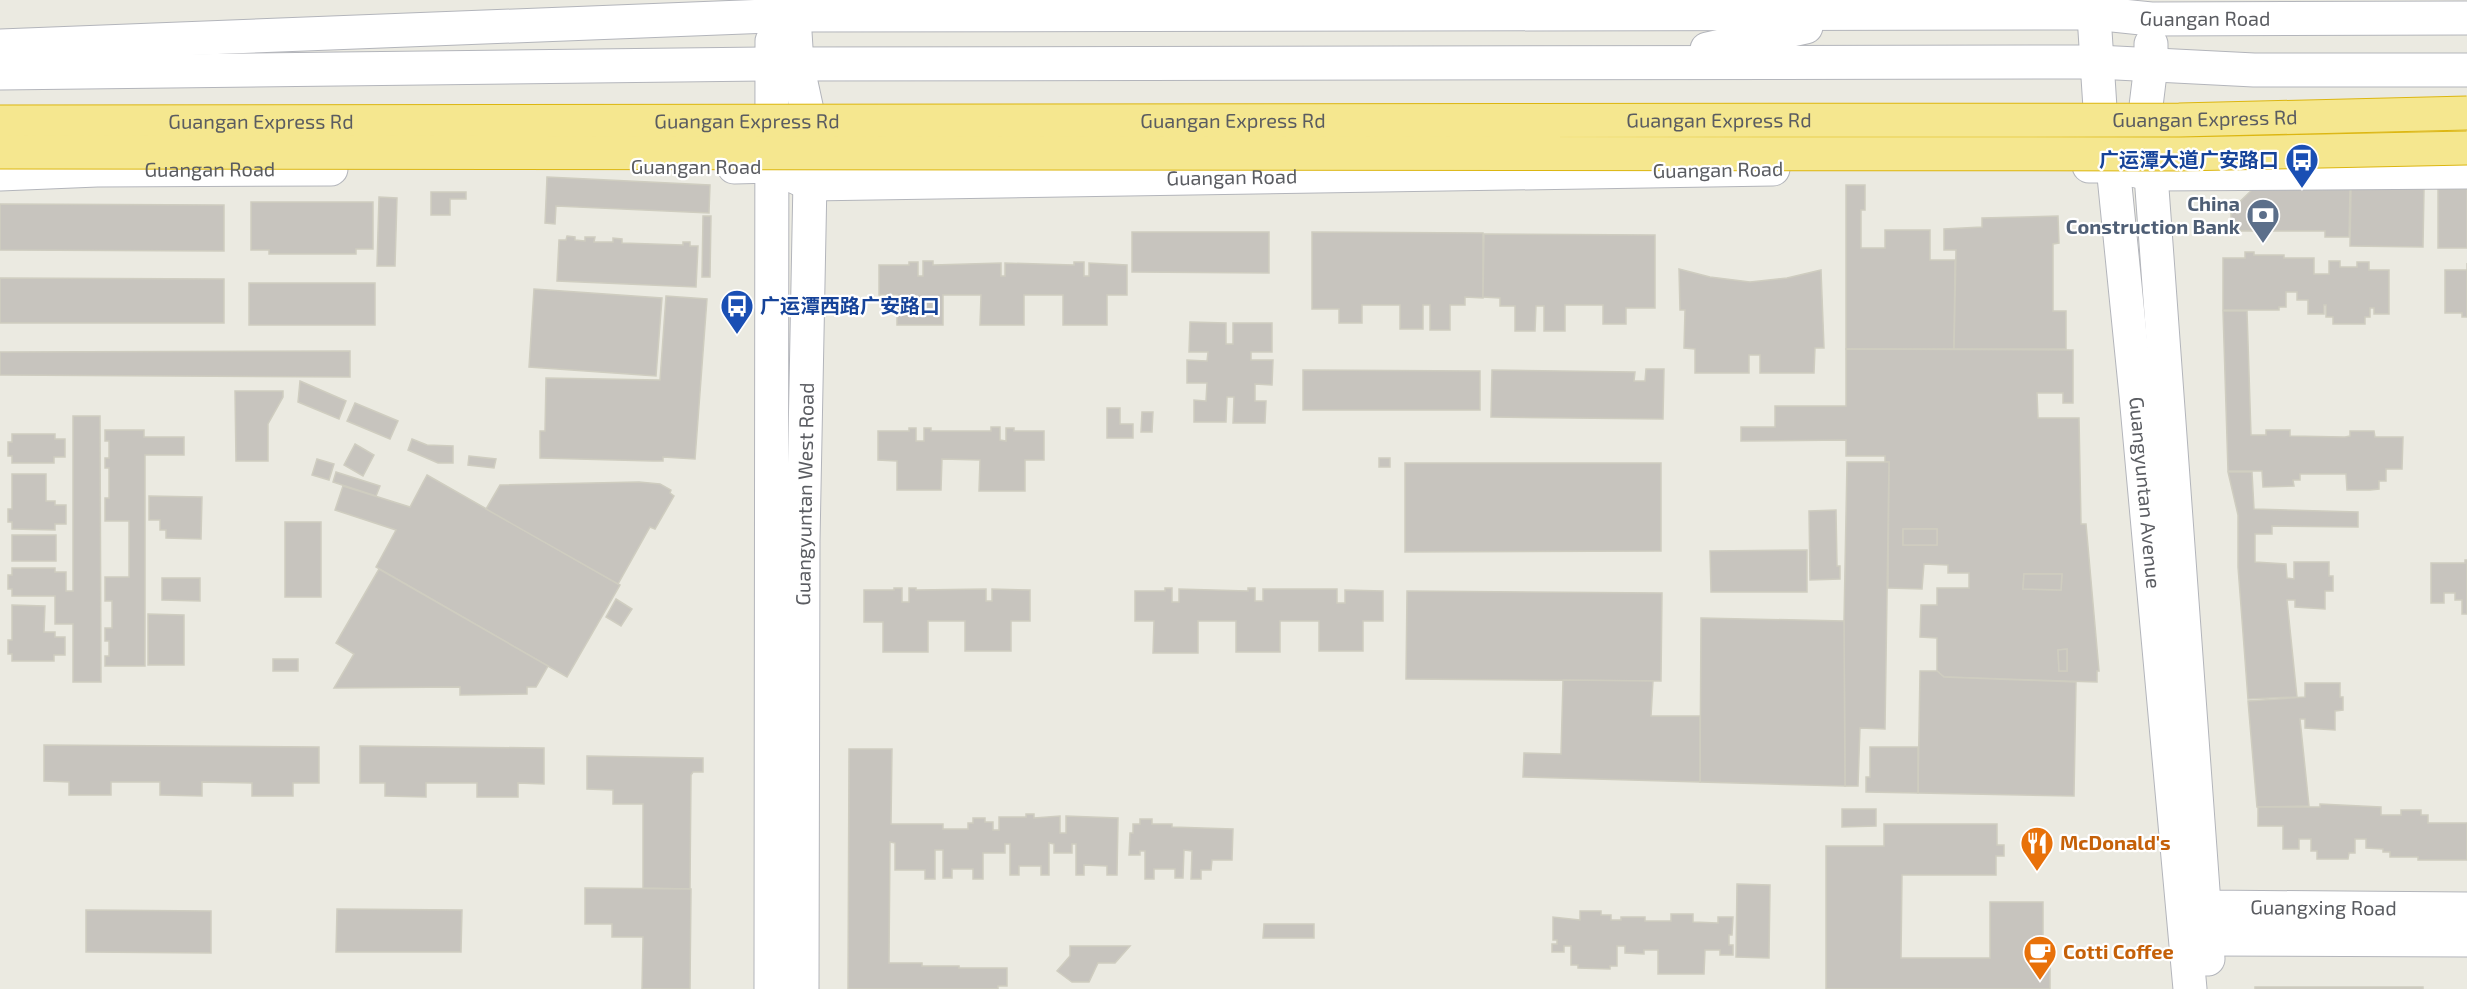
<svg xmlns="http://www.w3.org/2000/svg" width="2467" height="989" font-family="'Exo 2','Noto Sans SC',sans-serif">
  <rect width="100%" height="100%" fill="#ebeae1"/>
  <g fill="#c7c4be" stroke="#cfcdc0" stroke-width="1.5" fill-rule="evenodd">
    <path d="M547 177 710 185 709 213 556 206 555 224 545 223Z"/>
    <path d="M1846 185H1865V210H1861V248H1885V230H1930V260H1955L1954 349H1846Z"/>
    <path d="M2253 189H2350L2349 237H2325V231H2231V210Z"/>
    <path d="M2351 189H2424L2423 247 2350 246Z"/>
    <rect x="2438" y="189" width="29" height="59"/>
    <path d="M431 192H466V199H450V215H431Z"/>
    <path d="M379 197 397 198 395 266H377Z"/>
    <path d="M251 202H373V249H356V254H269V250H251Z"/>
    <path d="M0 204 224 205V251L0 250Z"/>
    <path d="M703 216H711L710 277H702Z"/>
    <path d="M2058 216 2059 243 2053 244V311H2066V349H1954L1956 250H1944V229L1982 227V218Z"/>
    <path d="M1132 232H1269V273L1132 272Z"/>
    <path d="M1312 232 1483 233V298L1465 297V305H1450V330H1430V305H1423V329H1400V305H1362V323H1339V309H1312Z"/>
    <path d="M1484 234 1655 235V308H1626V324H1603V305H1565V331H1544V306H1536L1535 331H1515V306H1500V298L1483 297Z"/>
    <path d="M567 236 575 237V240L585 241V237H595L594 242H613V238L622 239V243L683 245V242H690V246H698L696 287 557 281 559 240H566Z"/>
    <path d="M2245 252H2254V255H2284V258H2314V274H2329V261H2340V267H2357V262H2369V270H2389V314H2374V308H2370V317H2365V324H2333V317H2326V305H2324V314H2308V300H2297V292H2286V307H2279V310H2223V258H2245Z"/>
    <path d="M923 261H933V265L1001 263V276H1005V263L1074 265V262H1084V276H1089V263L1127 265V295H1107V325H1063V295H1024V325H980L981 295H943V325H897V295H879V265H909V262H918V276H923Z"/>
    <path d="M2467 263V317H2462V313H2445V270H2467Z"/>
    <path d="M1679 269 1710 277 1750 282 1787 278 1821 270 1824 348H1815L1814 373H1760V355H1749V373H1695V349L1684 348 1685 310H1680Z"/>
    <path d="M0 278 224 279V323H0Z"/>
    <rect x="249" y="283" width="126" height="42"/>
    <path d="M534 289 662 298 656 376 529 367Z"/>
    <path d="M666 296 707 299 695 459 663 457V461H653L540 458V431H545L546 378 660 380Z"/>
    <path d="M2223 311H2247L2251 435H2266V430H2290V436L2345 437 2350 436V431H2374L2375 437H2403L2402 469H2386V481H2379V489L2370 490H2347L2346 474H2300V480H2293L2294 486 2263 487 2262 471H2228Z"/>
    <path d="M1190 322 1226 323V344H1233V323H1272V352H1251V360H1273L1272 385 1255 384V401H1266L1265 423H1233L1234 397H1227L1226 422H1194V400L1206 401 1207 383H1187V360L1207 361 1208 352H1189Z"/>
    <path d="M1846 349 2073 350V403H2063V393H2037L2038 418H2079L2081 524H2086L2099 671H2097V682L1944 677 1937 671V638L1920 637 1921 605H1937V588H1969V573H1948V565L1924 564 1922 589 1888 588 1889 462H1885V456H1846V440L1741 441V427H1775V406H1846ZM1903 529H1937V545H1903ZM2024 574H2062L2061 590 2023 589ZM2067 649V671H2059L2058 650Z"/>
    <path d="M350 351V377L0 375V352Z"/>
    <path d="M1646 369H1664L1663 419 1491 417 1492 370 1635 372 1634 381H1645Z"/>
    <path d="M1303 370 1480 371V410H1303Z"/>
    <path d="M300 381 346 401 339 419 298 402Z"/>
    <path d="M235 391H283V397L268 424V461H236Z"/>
    <path d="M355 403 398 421 390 439 347 421Z"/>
    <path d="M1107 408H1120V424H1133V438H1107Z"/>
    <path d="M1142 412H1153L1152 432H1141Z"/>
    <path d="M73 416H100L101 682H73V624H55V596H12V589H8V575H12V568H55V572H66V591H73Z"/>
    <path d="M991 427H1000V440L1006 441V428H1014V431H1044V460H1025V491H979L980 460 942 459 941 490H897V461L878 460V431H909V428H916V441H924V428H931V431H991Z"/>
    <path d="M105 430H144V437H184V455H145V666H105V656H109V641H105V628H112V601H105V577H129V521H105V498H109V468H105V458H109V441H105Z"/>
    <path d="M12 434H55V439H65V457H54V463H12V456H8V442H12Z"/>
    <path d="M412 439 427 445 453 446V463H438L408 450Z"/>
    <path d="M355 444 374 455 363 476 344 465Z"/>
    <path d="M469 456 496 459 494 468 468 465Z"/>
    <rect x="1379" y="458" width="11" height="9"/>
    <path d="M317 459 334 464 329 480 312 475Z"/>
    <path d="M1847 462H1889L1885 729 1860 728 1858 786H1845L1844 621Z"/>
    <path d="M1405 463H1661V551L1405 552Z"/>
    <path d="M336 472 380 486 376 496 333 482Z"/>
    <path d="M2228 472H2252L2254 509 2358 512V527L2272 526V534H2255V562L2286 564 2287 578 2294 579V562H2329V576H2333V591H2325V609L2295 607V600H2287L2297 697 2248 699 2238 567V515Z"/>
    <path d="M12 474H46V501H55V505H66V524H55V530L12 529V522H8V509H12Z"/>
    <path d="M427 475 620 585 567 677 376 567 396 530 335 510 343 486 410 507Z"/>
    <path d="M639 482 660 484 671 490 670 493 674 496 655 529 650 527 618 584 486 509 500 485Z"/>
    <path d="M149 496 202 497 201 539 166 538V530H160V520H149Z"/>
    <path d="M1836 510 1837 566H1840V579L1810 580 1809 511Z"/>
    <rect x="285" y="522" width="36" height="75"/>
    <rect x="1903" y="529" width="34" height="16"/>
    <rect x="12" y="535" width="44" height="26"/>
    <path d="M1807 550V592H1711L1710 551Z"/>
    <path d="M2465 560H2467V614H2462V600H2455V593H2444V603H2431V563H2465Z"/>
    <path d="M379 569 548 666 536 687H527V694L460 695V687L334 688 354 654 336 643Z"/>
    <path d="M2024 574H2062L2061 590 2023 589Z"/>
    <path d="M162 578H200V601L162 600Z"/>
    <path d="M894 588H902V602H909V588H916V590L986 589V601H992V589L1030 590V621H1011V651H965V621H928V652H883V622H864V590H894Z"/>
    <path d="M1165 588H1172V602H1179V589L1248 591V588H1255V601H1263V589H1337V603H1345V590L1383 591V621H1363V651H1319V621H1280V652H1236V621H1198V653H1153L1154 621H1135V591H1165Z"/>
    <path d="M1407 591 1662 593 1661 681 1406 679Z"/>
    <path d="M616 599 632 609 621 626 606 617Z"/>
    <path d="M12 605 45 606 44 632H55V637H65V655H54V661H12V654H8V640H12Z"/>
    <path d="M148 614 184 615V665H148Z"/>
    <path d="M1701 618 1844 621 1845 786 1700 782Z"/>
    <path d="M2067 649V671H2059L2058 650Z"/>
    <rect x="273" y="659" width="25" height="12"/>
    <path d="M1920 671H1937L1944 677 2076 682 2074 796 1918 793Z"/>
    <path d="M1563 680 1653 681 1651 716H1700V782L1523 777 1524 753 1561 754Z"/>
    <path d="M2305 683H2340V697H2343V710L2335 711V730L2305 728V719H2300L2309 806 2257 807 2248 701 2305 697Z"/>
    <path d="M44 745 319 747V783H293V796H252V783L202 782V796L160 795V782H111V795H69V782L44 781Z"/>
    <path d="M360 746 544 748V784L518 783V797H477V783H426V797L385 796V783H360Z"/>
    <path d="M1870 747H1918V793L1866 792V777H1870Z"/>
    <path d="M849 749H892L891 824H943V829H968V823H973V818H985V822H993V830H999V817H1026V814H1034V818L1060 816V833H1066V816L1118 818 1117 875H1107V866L1084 865V875H1076V844H1072V853H1054V844L1049 843V875H1041V866H1019V875H1010V844H1005V853H983V879H973V869H952V878H943V850H935V879H925V870H895V843L890 842 889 963H922V966H959V968H1007V986H998V989H848Z"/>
    <path d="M587 756 703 758V772H693L691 775 690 889 643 888V804H613V790L587 789Z"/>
    <path d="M2320 804 2381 807V815H2401V810H2421V815H2428V823H2467V860H2418V857H2390V852H2383V849L2366 848V839H2355V853H2349L2348 859H2317V851H2311V839H2299V849H2283V826H2258V807H2320Z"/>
    <path d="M1842 809H1876V826L1842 827Z"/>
    <path d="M1140 819H1152V824H1172V827L1233 829 1232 860H1212L1211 870H1201V879H1191L1192 851 1184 850 1183 878H1175V869H1154V879H1145V851H1140V855H1129L1130 833H1133V824H1140Z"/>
    <path d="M1884 824H1997V845H2004V856H1996V875H1902L1901 958H1990V902H2043V961H2050V989H1826V846H1884Z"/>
    <path d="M1737 884 1770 885 1769 958 1736 957Z"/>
    <path d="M585 888 691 889 690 989H642L643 937H612V924H585Z"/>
    <path d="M337 909 462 910 461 952H336Z"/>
    <path d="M86 910 211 911V953L86 952Z"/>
    <path d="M1580 911H1601V915H1611V920H1621V917H1645V921H1671V914H1693V922L1718 923V917H1733L1732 935H1729V945H1733V955H1720V950H1705L1704 974H1658V950H1644V954L1625 953V946H1617V966H1610V969L1578 968V965H1571V946H1564V952H1552V944H1557V940H1553V917L1580 920Z"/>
    <path d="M1264 924H1314V938H1263Z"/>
    <path d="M1070 946H1130L1115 963H1098L1089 982H1072L1057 971 1070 956Z"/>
    <rect x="2255" y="987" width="168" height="2"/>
  </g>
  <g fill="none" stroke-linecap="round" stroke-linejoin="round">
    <defs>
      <g id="secondary">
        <path d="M793 0 797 64 811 129 803 541 802 989"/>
        <path id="s1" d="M2093 0 2100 108 2113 166 2136 395 2190 989"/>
        <path d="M2151 44V65L2146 106 2208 959"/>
        <path id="s2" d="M0 46 793 15 2094 13 2151 19 2467 18"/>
        <path d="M1707 49 1806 27"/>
        <path d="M0 73 771 64 2097 62 2254 70H2467"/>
        <path d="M2089 166H2113L2151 174 2467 172"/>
        <path id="s3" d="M734 167 772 166 810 184 1773 169"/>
        <path id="s4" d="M0 174 97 170 331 169"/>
        <path id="s5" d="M2185 899 2206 907 2467 909"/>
        <path d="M2188 928 2206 939 2467 940"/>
        <path d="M771 989 772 41"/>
      </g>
    </defs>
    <use href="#secondary" stroke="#b3b5bb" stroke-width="35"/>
    <use href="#secondary" stroke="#fff" stroke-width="33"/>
    <defs>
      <g id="highway-bridge">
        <path id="s6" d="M0 122 2179 120 2467 113"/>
        <path d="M0 152 2181 154 2467 148"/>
      </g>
    </defs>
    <use href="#highway-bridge" stroke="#dcb610" stroke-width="35" stroke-linecap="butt"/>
    <use href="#highway-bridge" stroke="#f5e78f" stroke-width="33"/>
  </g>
  <defs>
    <symbol id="bus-pin" viewBox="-11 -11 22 30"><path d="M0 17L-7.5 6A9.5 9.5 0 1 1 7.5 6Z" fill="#1a4fb4" stroke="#fff"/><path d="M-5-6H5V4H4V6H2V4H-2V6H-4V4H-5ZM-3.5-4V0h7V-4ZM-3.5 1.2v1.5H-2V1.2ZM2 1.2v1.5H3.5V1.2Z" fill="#fff"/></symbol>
    <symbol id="bank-pin" viewBox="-11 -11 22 30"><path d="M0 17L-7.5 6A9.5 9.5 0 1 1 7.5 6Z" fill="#5c6f8a" stroke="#fff"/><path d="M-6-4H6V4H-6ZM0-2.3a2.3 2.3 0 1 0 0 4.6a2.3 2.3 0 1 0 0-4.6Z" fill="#fff"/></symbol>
    <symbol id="restaurant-pin" viewBox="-11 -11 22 30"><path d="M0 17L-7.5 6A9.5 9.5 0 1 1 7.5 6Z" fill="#e8710a" stroke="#fff"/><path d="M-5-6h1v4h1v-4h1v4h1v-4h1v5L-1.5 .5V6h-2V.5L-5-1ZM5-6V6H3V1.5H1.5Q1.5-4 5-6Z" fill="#fff"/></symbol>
    <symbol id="cafe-pin" viewBox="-11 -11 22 30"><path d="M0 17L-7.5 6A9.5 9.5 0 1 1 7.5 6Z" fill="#e8710a" stroke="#fff"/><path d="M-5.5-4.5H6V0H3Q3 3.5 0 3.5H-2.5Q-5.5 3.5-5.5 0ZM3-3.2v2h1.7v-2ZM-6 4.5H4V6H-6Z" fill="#fff"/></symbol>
  </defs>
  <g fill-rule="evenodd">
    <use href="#bus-pin" x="2283" y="141" width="38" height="52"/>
    <use href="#bank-pin" x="2244" y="196" width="38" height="52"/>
    <use href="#bus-pin" x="718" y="287" width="38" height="52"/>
    <use href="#restaurant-pin" x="2018" y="824" width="38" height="52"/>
    <use href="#cafe-pin" x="2021" y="933" width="38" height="52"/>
  </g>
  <g text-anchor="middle" stroke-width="4.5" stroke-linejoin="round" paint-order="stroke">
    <g font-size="20" fill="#5a5c61" stroke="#fff">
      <text dy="7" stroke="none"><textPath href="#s2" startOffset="2206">Guangan Road</textPath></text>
      <text dy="7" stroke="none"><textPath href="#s6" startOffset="2205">Guangan Express Rd</textPath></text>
      <text dy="7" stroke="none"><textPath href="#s6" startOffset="1719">Guangan Express Rd</textPath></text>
      <text dy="7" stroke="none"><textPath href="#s6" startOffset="747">Guangan Express Rd</textPath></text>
      <text dy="7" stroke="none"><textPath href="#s6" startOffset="1233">Guangan Express Rd</textPath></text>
      <text dy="7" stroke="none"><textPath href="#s6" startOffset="261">Guangan Express Rd</textPath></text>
      <text x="696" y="174">Guangan Road</text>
      <text dy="7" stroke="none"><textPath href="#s4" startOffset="210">Guangan Road</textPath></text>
      <text transform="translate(1718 170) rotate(-1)" y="7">Guangan Road</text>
      <text dy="7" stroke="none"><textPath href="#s3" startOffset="502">Guangan Road</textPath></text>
      <text transform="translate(805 494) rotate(-89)" y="7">Guangyuntan West Road</text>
      <text dy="7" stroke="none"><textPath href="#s1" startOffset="496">Guangyuntan Avenue</textPath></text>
      <text dy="7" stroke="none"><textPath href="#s5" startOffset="140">Guangxing Road</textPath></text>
    </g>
    <g font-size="20" font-weight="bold" fill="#164399" stroke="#fff" text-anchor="end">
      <text x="2279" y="167">广运潭大道广安路口</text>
      <text x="760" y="313" text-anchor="start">广运潭西路广安路口</text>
    </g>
    <g font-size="20" font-weight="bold" fill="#4e5e75" stroke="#fff" text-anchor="end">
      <text x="2240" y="211">China<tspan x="2240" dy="23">Construction Bank</tspan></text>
    </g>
    <g font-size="20" font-weight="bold" fill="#c56008" stroke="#fff" text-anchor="start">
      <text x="2060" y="850">McDonald's</text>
      <text x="2063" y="959">Cotti Coffee</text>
    </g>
  </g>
</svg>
